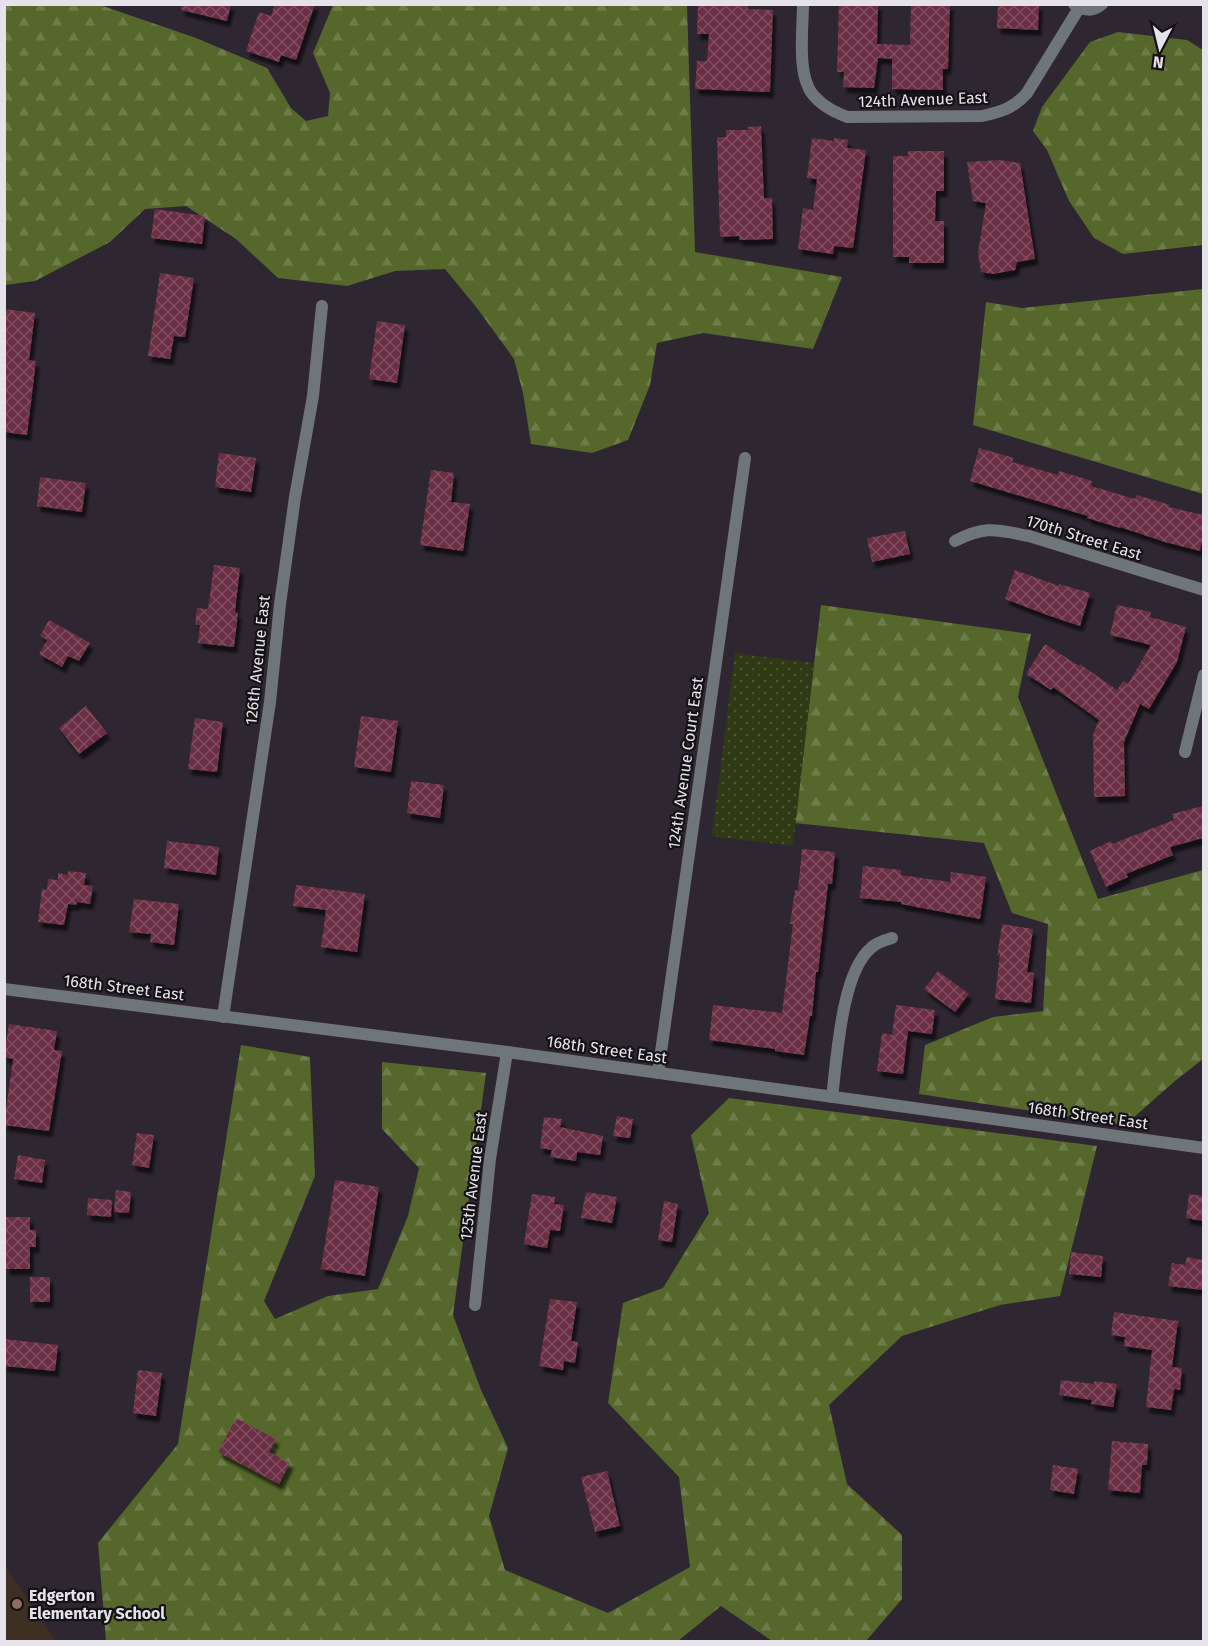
<svg xmlns="http://www.w3.org/2000/svg" width="1208" height="1646" font-family="'Fira Sans',sans-serif">
  <defs>
    <pattern id="forest-firs" width="22" height="20" patternUnits="userSpaceOnUse" patternTransform="scale(1.5)"><rect width="22" height="20" fill="#55672a"/><path d="M5 1l3.5 6h-7zM16 11l3.5 6h-7z" fill="#6d7c49"/></pattern>
    <pattern id="park-dots" width="8" height="8" patternUnits="userSpaceOnUse" patternTransform="scale(1.5)"><rect width="8" height="8" fill="#2f3a14"/><path d="M2 2h.1M6 6h.1" fill="none" stroke="#4d5636" stroke-width="1.8" stroke-linecap="round"/></pattern>
    <pattern id="building-cross-hatch" width="8" height="8" patternUnits="userSpaceOnUse" patternTransform="scale(1.5)"><rect width="8" height="8" fill="#6b2f45"/><path d="M0 0l8 8M0 8l8-8" fill="none" stroke="#804d60"/></pattern>
    <filter id="shadow"><feDropShadow dx="3.5" dy="6" stdDeviation="1.5" flood-color="#0009"/></filter>
  </defs>
  <rect width="100%" height="100%" fill="#2e2732"/>
  <path fill="#3d2f22" d="M4 1566H5L56 1641H5Z"/>
  <g fill="url(#forest-firs)">
    <path d="M4 5H100L196 38 267 68 291 108 306 121 328 116 330 93 313 53 333 5H687L695 252 842 277 813 349 703 333 657 343 650 385 628 440 592 453 531 444 523 393 514 359 477 308 445 269 395 271 347 286 278 278 236 239 186 206 145 209 110 242 35 281 5 285Z"/>
    <path d="M1118 32 1187 40 1203 50V245L1123 254 1094 238 1069 201 1047 150 1033 131 1042 107 1090 42Z"/>
    <path d="M1203 289V494L973 425 986 302 1022 308Z"/>
    <path d="M821 605 1031 634 1018 697 1098 899 1203 870V1059L1175 1081 1125 1125 919 1094 925 1045 993 1017 1043 1011 1048 924 1012 913 984 843 795 823Z"/>
    <path d="M241 1045 310 1057 315 1176 264 1301 275 1319 328 1296 378 1289 408 1216 419 1168 382 1129V1062L486 1073 453 1315 481 1390 508 1448 489 1516 505 1570 608 1613 690 1567 679 1477 608 1403 623 1303 663 1288 709 1213 691 1135 729 1098 1097 1146 1060 1296 1000 1305 902 1336 829 1405 847 1484 902 1535V1599L866 1641H772L721 1606 678 1641H106L98 1543 178 1444Z"/>
  </g>
  <path fill="url(#park-dots)" d="M735 653 814 663 793 846 712 836Z"/>
  <g fill="url(#building-cross-hatch)" filter="url(#shadow)">
    <path d="M182 4H231L227 21 181 10Z"/>
    <path d="M275 4H315L296 60 281 55 279 62 246 51 259 12 271 16Z"/>
    <path d="M698 4H748V9L773 10 770 92 695 89 697 61H707L709 34H697Z"/>
    <path d="M839 4H878L877 44 910 45 911 4H950L948 69H943V90L892 89V59L878 58 874 88 843 87 844 72H837Z"/>
    <path d="M998 4H1039L1038 30 997 28Z"/>
    <path d="M761 126 764 198H772L773 239 739 240V236L720 237 717 137H726V130H748V127Z"/>
    <path d="M812 138 834 141V138L848 140 847 148 866 150 853 248 834 246 833 254 798 249 803 208 813 210 817 179 807 178Z"/>
    <path d="M908 151H944V191H936L935 221H944V263H909V257H893V156H908Z"/>
    <path d="M999 160 1020 163 1035 259 1017 262 1015 270 993 274 981 272 978 253 986 203 973 201 967 162Z"/>
    <path d="M155 209 205 216 202 244 151 238Z"/>
    <path d="M160 273 194 278 185 337 174 336 170 359 148 356Z"/>
    <path d="M4 309 35 313 29 360 36 361 27 435 4 432Z"/>
    <path d="M377 321 405 325 397 383 369 379Z"/>
    <path d="M979 448 1014 458 1012 462 1058 475 1059 471 1092 481 1091 486 1135 499 1137 495 1170 505 1169 507 1203 515V537L1200 551 1165 542 1120 527V528L1087 518 1088 516 970 481Z"/>
    <path d="M219 453 256 458 251 492 215 487Z"/>
    <path d="M431 470 454 473 451 502 470 504 463 551 420 545Z"/>
    <path d="M40 477 86 483 82 512 37 506Z"/>
    <path d="M905 531 910 554 872 562 867 538Z"/>
    <path d="M214 565 240 568 235 612 238 613 234 647 198 643 200 625H195L197 608 208 609Z"/>
    <path d="M1015 570 1059 586V584L1090 593 1080 626 1050 616 1005 599Z"/>
    <path d="M1117 605 1151 612 1150 617 1186 627 1177 662 1149 709 1140 704 1124 742 1125 796 1094 797 1093 735 1099 720 1053 687 1051 690 1026 674 1045 644 1079 666 1080 664 1117 690 1123 681 1128 684 1151 645 1110 635Z"/>
    <path d="M49 620 90 643 79 661 68 656 62 667 39 654 47 640 40 636Z"/>
    <path d="M86 706 107 733 79 754 59 728Z"/>
    <path d="M361 716 398 721 391 772 354 767Z"/>
    <path d="M195 718 223 722 217 772 188 769Z"/>
    <path d="M411 781 444 785 440 818 407 813Z"/>
    <path d="M1203 806V838L1170 847 1173 855 1126 874 1128 877 1106 887 1090 851 1111 841 1112 844 1174 820 1172 814Z"/>
    <path d="M167 841 219 847 216 875 164 868Z"/>
    <path d="M802 849 835 852 832 884H828L818 972H816L812 1016H810L804 1055 775 1051V1049L709 1040 713 1005 782 1013 793 924H790L795 890H798Z"/>
    <path d="M863 866 901 870V875L950 882 951 872 986 877 980 919 901 904V902L860 898Z"/>
    <path d="M68 871 86 873 84 885 93 886 90 904 77 902 76 905 68 904 64 925 38 922 42 889 47 890 48 879 58 880V873L68 875Z"/>
    <path d="M296 885 365 894 357 952 321 947 326 910 293 906Z"/>
    <path d="M134 899 179 904 174 945 150 942 151 934 129 932Z"/>
    <path d="M1002 924 1033 929 1027 972 1034 973 1031 1003 995 999 1000 953 997 957Z"/>
    <path d="M938 971 969 994 955 1012 924 989Z"/>
    <path d="M896 1005 935 1010 932 1034 908 1031 903 1074 877 1071 882 1033 892 1035Z"/>
    <path d="M9 1024 57 1031 54 1050 62 1051 49 1131 4 1125 13 1059 4 1057Z"/>
    <path d="M617 1116 633 1119 630 1138 613 1136Z"/>
    <path d="M544 1117 562 1119 560 1127 603 1136 600 1155 577 1152 576 1161 550 1157 552 1150 540 1148Z"/>
    <path d="M137 1133 154 1135 149 1168 132 1165Z"/>
    <path d="M18 1155 45 1160 42 1183 14 1179Z"/>
    <path d="M335 1180 379 1187 365 1276 321 1269Z"/>
    <path d="M116 1190 131 1192 129 1213 114 1212Z"/>
    <path d="M586 1192 617 1197 612 1223 581 1218Z"/>
    <path d="M532 1194 555 1197 554 1204 564 1205 560 1231 550 1230 547 1248 524 1244Z"/>
    <path d="M1189 1194 1203 1196V1221L1186 1218Z"/>
    <path d="M88 1198 112 1200 111 1217 87 1215Z"/>
    <path d="M664 1201 678 1204 672 1242 658 1240Z"/>
    <path d="M5 1217H30V1230H36V1247H30V1269H6Z"/>
    <path d="M1071 1252 1103 1256 1101 1277 1069 1274Z"/>
    <path d="M1187 1257 1202 1260 1203 1290 1168 1286 1172 1263 1185 1265Z"/>
    <rect x="30" y="1277" width="20" height="25"/>
    <path d="M550 1299 577 1302 571 1341 578 1342 575 1363 564 1361 563 1370 539 1366Z"/>
    <path d="M1114 1312 1178 1321 1172 1367 1182 1368 1180 1390 1174 1389 1171 1410 1146 1407 1152 1350 1124 1346 1125 1337 1111 1335Z"/>
    <path d="M4 1339 58 1345 55 1371 4 1366Z"/>
    <path d="M138 1370 162 1373 156 1416 133 1413Z"/>
    <path d="M1061 1380 1094 1384V1381L1117 1384 1113 1407 1091 1404 1092 1400 1059 1395Z"/>
    <path d="M236 1418 276 1439 269 1452 290 1463 279 1484 218 1452Z"/>
    <path d="M1112 1441 1148 1444 1147 1465H1142L1140 1493 1108 1490Z"/>
    <path d="M1053 1465 1078 1469 1074 1494 1050 1490Z"/>
    <path d="M607 1471 620 1526 595 1532 581 1477Z"/>
  </g>
  <g fill="none" stroke-linecap="round" stroke-linejoin="round">
    <g stroke="#6f7679" stroke-width="12">
      <path d="M803 4C803 30 796 78 815 97 824 107 835 112 847 117L982 116C1001 112 1014 108 1027 93L1079 8"/>
      <path d="M1074 4C1083 11 1093 12 1102 4"/>
      <path d="M955 541C986 525 997 530 1029 536L1204 590"/>
      <path d="M1185 752 1204 675"/>
      <path d="M4 989 507 1052 1204 1148"/>
      <path d="M223 1017 270 702 280 604 295 497 313 396 322 306"/>
      <path d="M658 1073 745 458"/>
      <path d="M832 1097C837 1059 841 973 871 948 876 943 885 940 892 938"/>
      <path d="M475 1305 490 1159 507 1052"/>
    </g>
  </g>
  <circle fill="#8d6e63" stroke="#151216" stroke-width="2" cx="17" cy="1604" r="6"/>
  <g text-anchor="middle" stroke-width="4.5" stroke-linejoin="round" paint-order="stroke">
    <g font-size="16" fill="#e6e2e9" stroke="#151216">
      <text transform="translate(923 99) rotate(-2)" y="6">124th Avenue East</text>
      <text transform="translate(1084 537) rotate(17)" y="6">170th Street East</text>
      <text transform="translate(257 660) rotate(-84)" y="6">126th Avenue East</text>
      <text transform="translate(685 763) rotate(-82)" y="6">124th Avenue Court East</text>
      <text transform="translate(124 987) rotate(7)" y="6">168th Street East</text>
      <text transform="translate(607 1049) rotate(8)" y="6">168th Street East</text>
      <text transform="translate(1088 1115) rotate(8)" y="6">168th Street East</text>
      <text transform="translate(473 1176) rotate(-83)" y="6">125th Avenue East</text>
    </g>
    <g font-size="16" font-weight="bold" fill="#e6e2e9" stroke="#151216" text-anchor="start">
      <text x="29" y="1601">Edgerton<tspan x="29" dy="18">Elementary School</tspan></text>
    </g>
  </g>
  <rect width="1208" height="1646" fill="none" stroke="#e6e2e9" stroke-width="12"/>
  <g transform="translate(1160 48) rotate(187)" stroke="#151216" stroke-width="4.5" paint-order="stroke">
  <path d="M0-4.5L10 22L0 15L-10 22Z" fill="#e6e2e9"/>
  <text y="-9" font-size="16" font-weight="bold" text-anchor="middle" fill="#e6e2e9">N</text>
  </g>
</svg>
